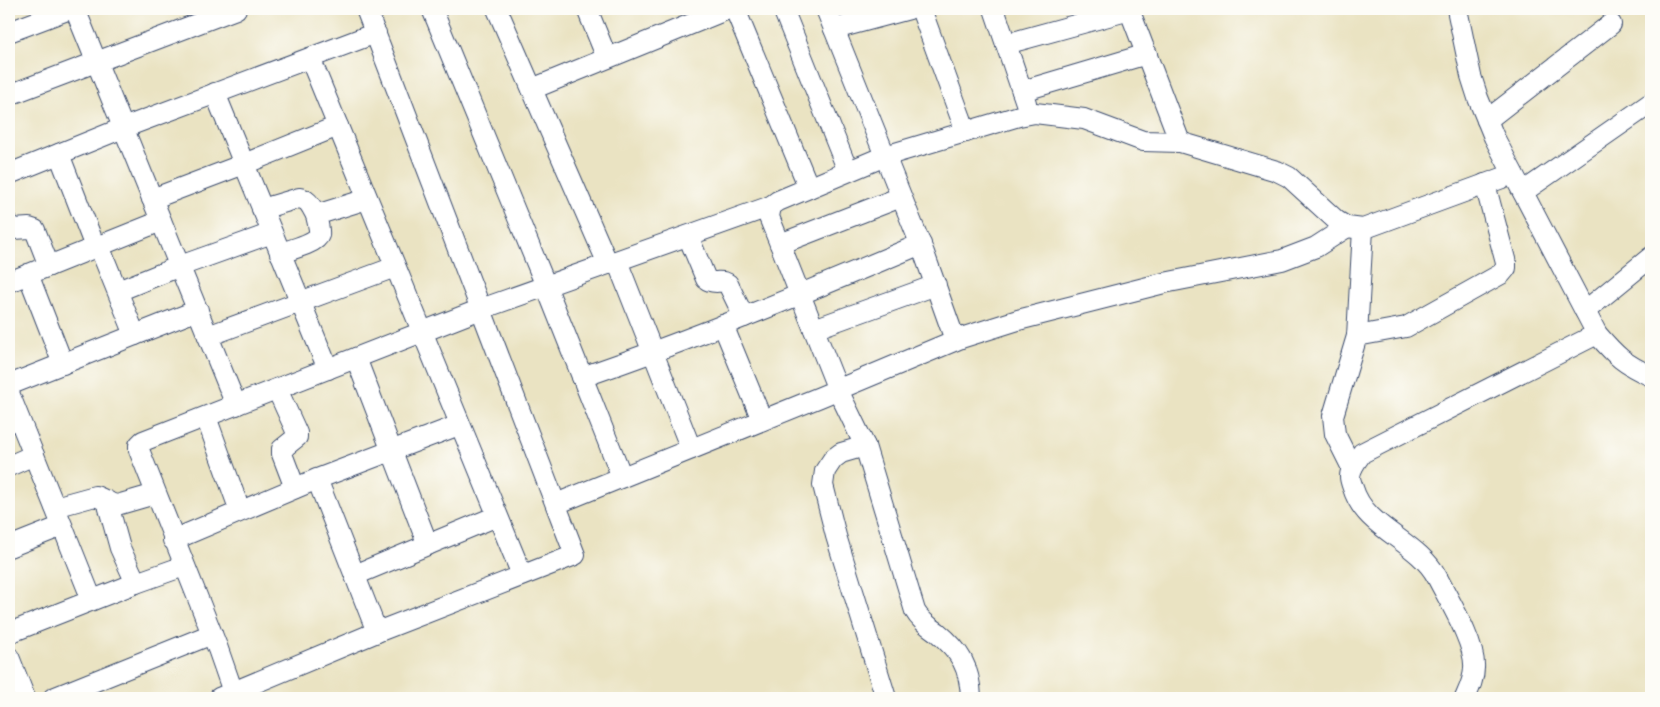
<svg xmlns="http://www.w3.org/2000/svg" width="1660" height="707" font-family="'Comic Neue',sans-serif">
  <rect width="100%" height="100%" fill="#fdfcf7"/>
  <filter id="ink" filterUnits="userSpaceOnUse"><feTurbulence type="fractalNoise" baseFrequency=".02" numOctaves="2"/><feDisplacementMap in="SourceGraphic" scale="10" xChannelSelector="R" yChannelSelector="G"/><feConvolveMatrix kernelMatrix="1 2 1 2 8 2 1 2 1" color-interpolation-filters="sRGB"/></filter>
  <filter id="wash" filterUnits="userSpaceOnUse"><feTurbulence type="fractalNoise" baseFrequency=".0096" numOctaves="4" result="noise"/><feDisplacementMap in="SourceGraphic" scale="20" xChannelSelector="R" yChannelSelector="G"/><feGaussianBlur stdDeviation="1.12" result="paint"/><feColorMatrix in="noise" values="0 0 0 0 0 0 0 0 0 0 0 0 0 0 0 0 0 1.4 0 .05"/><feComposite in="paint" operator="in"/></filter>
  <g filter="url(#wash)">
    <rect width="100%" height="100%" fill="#eae3c2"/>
  </g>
  <g filter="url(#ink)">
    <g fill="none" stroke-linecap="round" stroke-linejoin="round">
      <defs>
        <g id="minor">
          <path d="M75 9 236 405"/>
          <path d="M432 9 546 286 622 477"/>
          <path d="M497 9 608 264"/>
          <path d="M587 9 607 58"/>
          <path d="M735 9 809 188"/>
          <path d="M783 9 848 171"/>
          <path d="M826 9 924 253 955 340"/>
          <path d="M921 9 966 132"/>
          <path d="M994 9 1026 103"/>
          <path d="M1129 9 1180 142"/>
          <path d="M1457 9 1471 76 1478 98 1494 137 1597 334C1616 356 1624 364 1651 376"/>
          <path d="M834 29 909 9"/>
          <path d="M9 32 70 9"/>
          <path d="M1006 44 1130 10"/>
          <path d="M310 58 522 575"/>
          <path d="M532 89 728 9"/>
          <path d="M1022 91 1147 54"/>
          <path d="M215 93 328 369"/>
          <path d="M9 95 236 9"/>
          <path d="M1487 120 1611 24"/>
          <path d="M59 154 95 247"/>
          <path d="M9 174 123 128 376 33"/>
          <path d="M1523 192 1651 103"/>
          <path d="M152 199 244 164 338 126"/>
          <path d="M262 209 299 198C309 199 311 207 316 215"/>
          <path d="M9 224 14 229 29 228 35 230 49 266"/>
          <path d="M688 236 706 279C713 285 722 279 728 284L744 317"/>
          <path d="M780 244 901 197"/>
          <path d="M99 246 135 335"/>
          <path d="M280 253C289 250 317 243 319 235 320 229 317 221 316 215L367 199"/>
          <path d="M617 261 691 449"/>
          <path d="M28 274 63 364"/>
          <path d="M9 282 161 221"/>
          <path d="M118 291 180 266 272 233"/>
          <path d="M1585 311 1651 257"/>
          <path d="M723 325 762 420"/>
          <path d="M814 329 936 285"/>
          <path d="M208 336 395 267"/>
          <path d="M1357 336 1406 327 1501 274 1506 268V263L1485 184"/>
          <path d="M356 358 428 545"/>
          <path d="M582 377C697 338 809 291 921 244"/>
          <path d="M9 385 198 310"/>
          <path d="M277 389 297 433V437L282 449V454L295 488"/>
          <path d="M9 393 92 600"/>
          <path d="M206 417 240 511"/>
          <path d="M865 446 841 453 833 459 825 471 823 485 836 536 886 698"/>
          <path d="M9 466 34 455"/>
          <path d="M1352 468 1335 434 1333 416 1357 336 1363 229"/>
          <path d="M317 479 377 632"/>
          <path d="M107 501 120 548 136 583"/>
          <path d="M556 504 820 397 961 338 1018 320 1164 283 1282 260 1316 247 1347 227"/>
          <path d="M55 507 95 496C103 498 109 504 117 505L155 494"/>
          <path d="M173 540 317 479 459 425"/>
          <path d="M9 547 62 526"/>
          <path d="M355 575 497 516"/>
          <path d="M9 633 136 583 184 566"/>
          <path d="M9 657 25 698"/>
          <path d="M233 692 218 649 139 450V445L143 441 481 309 771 206"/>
          <path d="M53 698 212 634"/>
          <path d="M219 698 377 632 575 555 366 9"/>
          <path d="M971 698C970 667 960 651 937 632 928 626 920 620 915 611L865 446 838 390 780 244 769 217 771 206 778 201 885 156 1019 116 1035 113 1084 119 1143 141 1180 142 1277 171 1289 177 1337 221 1347 227 1363 229 1513 174"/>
          <path d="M1465 698C1469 689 1474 679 1474 668 1476 644 1448 599 1437 577 1417 540 1365 529 1353 488 1352 485 1350 480 1350 477 1350 468 1357 460 1362 453L1597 334"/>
        </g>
      </defs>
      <use href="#minor" stroke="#3a4a6d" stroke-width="22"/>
      <use href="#minor" stroke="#fff" stroke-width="20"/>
    </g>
  </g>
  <rect width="1660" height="707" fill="none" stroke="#fdfcf7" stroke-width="30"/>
</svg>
